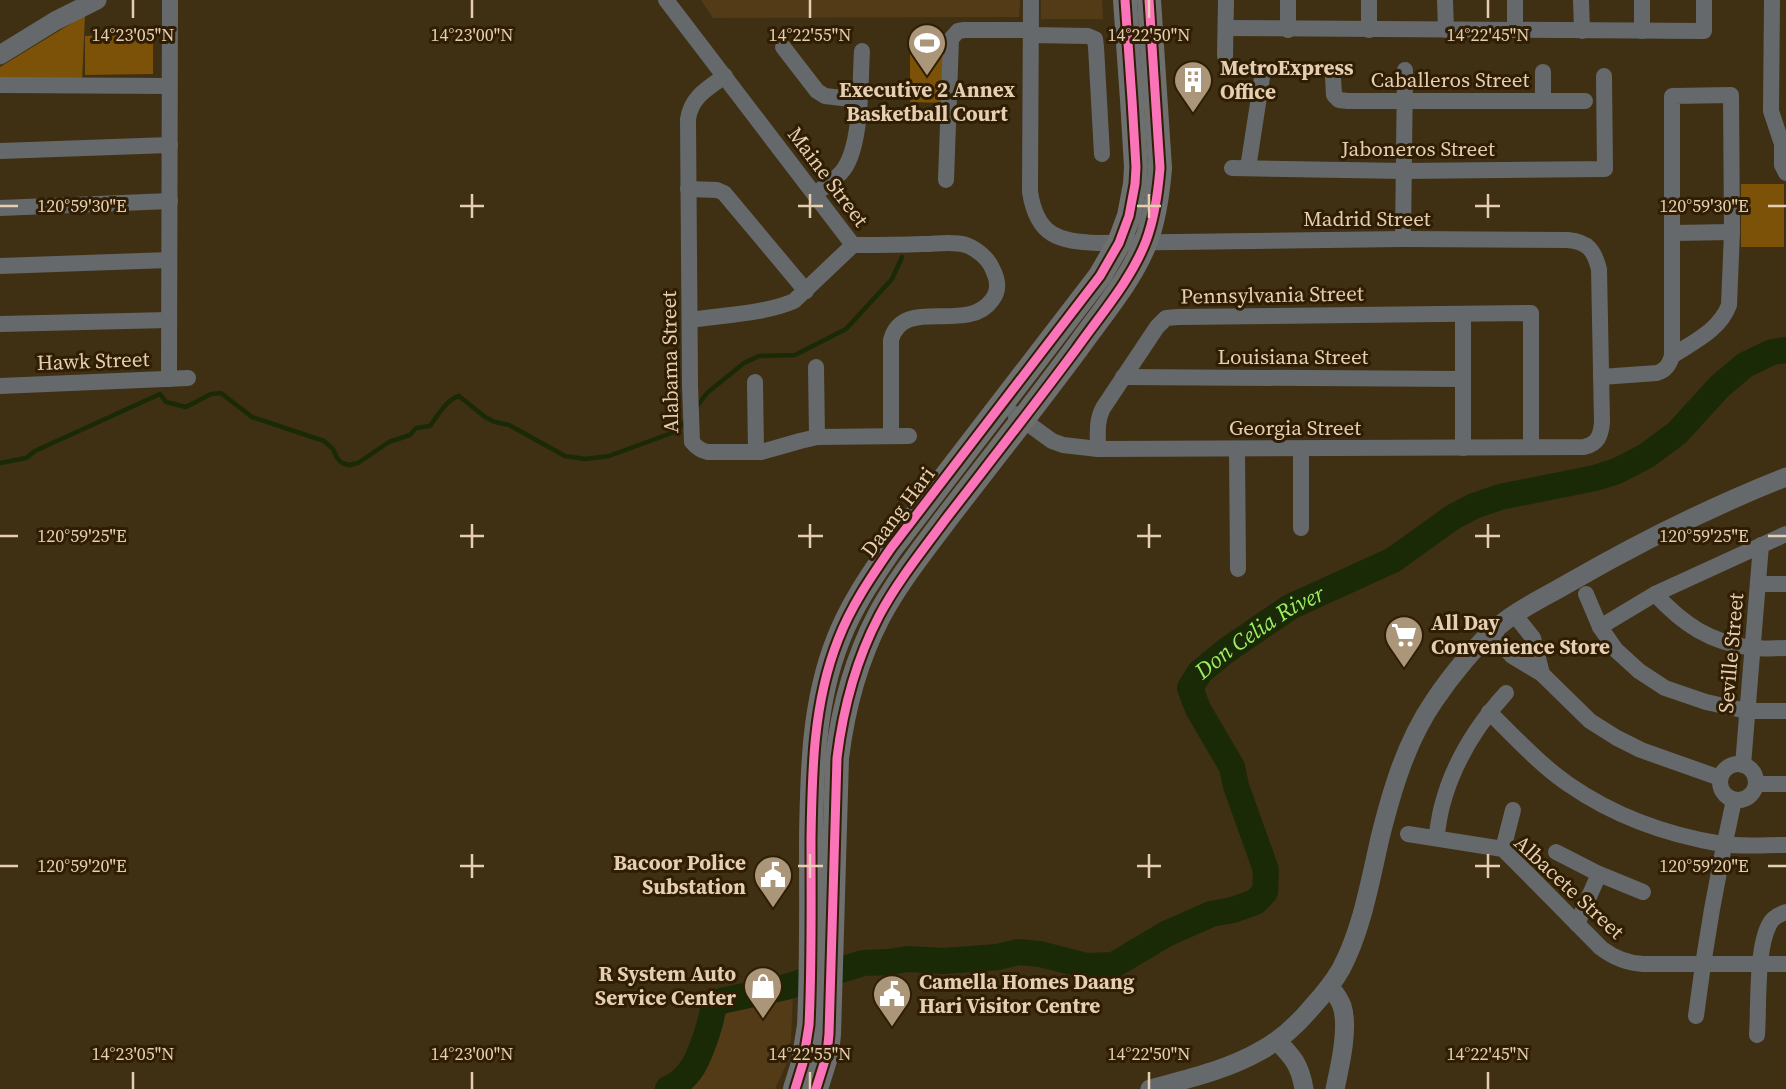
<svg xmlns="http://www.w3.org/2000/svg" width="1786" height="1089" font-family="'Source Serif 4',serif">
  <rect width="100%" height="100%" fill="#3f2f13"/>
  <g fill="#543b18">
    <path d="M701 0H1020L1019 17 713 18Z"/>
    <path d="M1041 0H1102L1103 19H1041Z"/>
    <path d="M772 995H793L791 1040 786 1065 775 1089H680L698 1072 717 1027 733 1004Z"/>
  </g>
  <g fill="#7c5208">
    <path d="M85 15 82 82 0 83V67Z"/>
    <path d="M153 34V74L85 75V36Z"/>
    <path d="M910 50 946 52 944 103 910 102Z"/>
    <rect x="1741" y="184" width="43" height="63"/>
  </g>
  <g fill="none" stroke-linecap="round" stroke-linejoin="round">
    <g stroke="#1a2a07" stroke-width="4.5">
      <path d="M695 409 707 393 744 363 759 356 795 355 846 329 892 279 902 257"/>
      <path d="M0 463 26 458 35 451 160 394 166 402 186 407 211 394 221 393 252 417 324 441 333 449 337 458 342 463 349 465 358 463 389 442 410 435 416 428 430 426C438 415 446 400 459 396L485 417 495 422 509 425 565 456 585 459 609 456 677 431 687 418"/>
    </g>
    <path stroke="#1a2a07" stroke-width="26" id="s1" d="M668 1089C677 1085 684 1079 690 1071 699 1060 712 1022 713 1007L721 1001 786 987 863 963 889 962 908 959 944 961 998 957 1019 952 1040 954 1087 966 1114 965 1166 934 1211 914 1233 910 1255 902 1265 892 1266 870 1236 786 1232 767 1198 709 1190 688 1200 672 1227 650 1290 607 1393 560 1453 517 1474 506 1500 497 1595 478 1617 471 1646 456 1677 433 1720 386 1745 365 1772 352 1786 350"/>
    <g stroke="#65696b" stroke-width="16">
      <path d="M666 0 853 245"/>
      <path d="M1369 0V30"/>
      <path d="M1445 0 1446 30"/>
      <path d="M1515 0V30"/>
      <path d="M1581 0 1582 31"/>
      <path d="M1642 0V31"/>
      <path d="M1772 0 1771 111 1782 144V165L1786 173"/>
      <path d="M1226 28 1704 31V0"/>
      <path d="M1288 30V0"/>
      <path d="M1031 35 1088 36 1095 39 1096 47 1102 154"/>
      <path d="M783 47 817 91 825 96 859 100"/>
      <path d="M1225 56 1226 0"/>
      <path d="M725 76C708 88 691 97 688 119L690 386 692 442C697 448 701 451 708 452H761L800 441 817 437 909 436"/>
      <path d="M1333 77 1334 95 1339 100 1348 101H1585"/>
      <path d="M0 85 168 86"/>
      <path d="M1543 101V72"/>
      <path d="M0 151 170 145"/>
      <path d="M1232 168 1404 171 1605 169 1604 76"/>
      <path d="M1248 168 1263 71"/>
      <path d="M946 180 951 39 958 31 964 30H1031"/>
      <path d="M688 189 717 190 724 193 806 291"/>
      <path d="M815 194C825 186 837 179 844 169 862 143 860 82 862 51"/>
      <path d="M0 208 170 201"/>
      <path d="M1672 233 1732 232"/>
      <path d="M1403 239 1405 70"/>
      <path d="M853 245C877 245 900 245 923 244 937 244 953 241 966 245 977 249 989 259 993 270 998 280 999 291 992 300 967 335 903 295 891 340V435"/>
      <path d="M0 266 169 260"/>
      <path d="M690 320C723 315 764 314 794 301L853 245"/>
      <path d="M0 324 169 320"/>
      <path d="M816 367 817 437"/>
      <path d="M1123 377 1463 379"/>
      <path d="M1601 377 1657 373C1666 370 1669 365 1672 356V96L1731 95 1732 232 1729 305C1720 330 1693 342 1672 356"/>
      <path d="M169 379 170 0"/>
      <path d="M755 382 756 452"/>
      <path d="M0 386 188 378"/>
      <path d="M1015 414 1052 441 1063 445 1098 449 1584 447C1598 444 1601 435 1602 422L1599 269C1594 250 1588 242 1568 240L1403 239 1098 243C1059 241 1037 237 1030 192L1031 0"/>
      <path d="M1463 448V314"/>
      <path d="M1098 449C1098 435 1096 421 1103 408L1157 327 1166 318 1178 317 1531 313V447"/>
      <path d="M1301 449V528"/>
      <path d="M1237 450 1238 569"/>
      <path d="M1758 584H1786"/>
      <path d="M1586 594 1600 627 1616 650 1639 671 1665 688 1706 702 1747 711H1786"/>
      <path d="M1655 594C1683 624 1710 643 1753 648 1764 649 1775 648 1786 648"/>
      <path d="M1514 614 1533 638 1542 674"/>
      <path d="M1600 627 1655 594 1786 534"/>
      <path d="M1491 632 1512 656 1542 674 1590 721 1617 738 1641 750 1720 778"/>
      <path d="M1489 712C1514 736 1539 764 1568 784 1614 816 1667 835 1722 844 1742 847 1765 845 1786 845"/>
      <circle cx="1738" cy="782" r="18"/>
      <path d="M1743 765 1761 545"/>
      <path d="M1756 784H1786"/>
      <path d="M1408 834 1503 849 1601 948C1614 958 1626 963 1643 964H1786"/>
      <path d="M1436 838C1438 828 1439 817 1442 806 1453 763 1477 725 1506 693"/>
      <path d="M1503 849 1513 810"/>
      <path d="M1556 852 1599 874 1643 892"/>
      <path d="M1577 924 1599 874"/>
      <path d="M1696 1016C1705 943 1718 871 1734 800"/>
      <path d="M1757 1035C1759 1006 1756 950 1769 925 1772 918 1780 914 1786 912"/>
    </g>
    <g stroke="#65696b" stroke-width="19">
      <path d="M0 55 55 21 97 0"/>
      <path d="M1330 987C1335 993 1339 998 1342 1006 1349 1028 1340 1066 1335 1089"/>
      <path d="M1277 1041C1293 1057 1300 1065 1304 1089"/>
      <path d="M1150 1089C1187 1079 1227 1070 1260 1051 1281 1040 1297 1025 1312 1007 1323 995 1333 983 1341 969 1362 929 1370 882 1380 838 1392 790 1406 742 1434 701 1450 677 1478 642 1500 625 1520 608 1545 597 1567 584 1638 543 1710 507 1786 477"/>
    </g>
    <g stroke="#6e7070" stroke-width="24">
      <path d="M795 1089 803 1063 809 1025C812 964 811 901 811 839 812 772 813 703 838 640 851 606 871 577 891 548L1100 276 1119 243 1129 216 1135 184 1136 167 1132 100 1125 0"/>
      <path d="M816 1089 827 1054 829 1034 837 758C843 709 856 660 879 616 897 582 922 551 945 520 989 463 1034 406 1077 348 1101 314 1131 280 1146 241 1155 217 1158 193 1160 168L1149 0"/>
    </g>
    <defs>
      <g id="cycleway">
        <path d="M795 1089 803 1063 809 1025C812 964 811 901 811 839 812 772 813 703 838 640 851 606 871 577 891 548L1100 276 1119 243 1129 216 1135 184 1136 167 1132 100 1125 0"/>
        <path d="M816 1089 827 1054 829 1034 837 758C843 709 856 660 879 616 897 582 922 551 945 520 989 463 1034 406 1077 348 1101 314 1131 280 1146 241 1155 217 1158 193 1160 168L1149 0"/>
      </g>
    </defs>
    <use href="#cycleway" stroke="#2f1e04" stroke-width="13"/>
    <use href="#cycleway" stroke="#fb73b8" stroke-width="9"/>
  </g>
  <path fill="none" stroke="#e5ceb1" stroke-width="2.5" d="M133 0V18M472 0V18M810 0V18M1149 0V18M1488 0V18M472 194V218M810 194V218M1149 194V218M1488 194V218M0 206H18M460 206H484M798 206H823M1137 206H1161M1475 206H1500M1768 206H1786M472 524V548M810 524V548M1149 524V548M1488 524V548M0 536H18M460 536H484M798 536H823M1137 536H1161M1475 536H1500M1768 536H1786M472 854V878M810 854V878M1149 854V878M1488 854V878M0 866H18M460 866H484M798 866H823M1137 866H1161M1475 866H1500M1768 866H1786M133 1072V1089M472 1072V1089M810 1072V1089M1149 1072V1089M1488 1072V1089"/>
  <defs>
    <symbol id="stadium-pin" viewBox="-11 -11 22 30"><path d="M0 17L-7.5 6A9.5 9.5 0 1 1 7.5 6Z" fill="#ab967a" stroke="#2f1e04"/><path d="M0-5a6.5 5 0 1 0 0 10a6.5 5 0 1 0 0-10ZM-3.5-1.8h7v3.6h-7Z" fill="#fff"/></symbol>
    <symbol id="building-pin" viewBox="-11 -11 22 30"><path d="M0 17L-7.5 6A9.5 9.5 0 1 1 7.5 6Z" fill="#ab967a" stroke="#2f1e04"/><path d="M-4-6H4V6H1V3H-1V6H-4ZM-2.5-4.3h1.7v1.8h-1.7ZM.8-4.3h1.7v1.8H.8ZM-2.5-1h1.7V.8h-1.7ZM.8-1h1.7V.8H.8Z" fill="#fff"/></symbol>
    <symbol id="supermarket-pin" viewBox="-11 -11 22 30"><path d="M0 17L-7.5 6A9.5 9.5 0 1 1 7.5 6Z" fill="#ab967a" stroke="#2f1e04"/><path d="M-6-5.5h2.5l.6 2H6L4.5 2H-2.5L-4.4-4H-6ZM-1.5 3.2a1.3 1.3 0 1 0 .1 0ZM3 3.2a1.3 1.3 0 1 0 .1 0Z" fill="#fff"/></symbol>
    <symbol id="civic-pin" viewBox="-11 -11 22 30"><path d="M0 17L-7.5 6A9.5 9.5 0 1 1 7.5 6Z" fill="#ab967a" stroke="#2f1e04"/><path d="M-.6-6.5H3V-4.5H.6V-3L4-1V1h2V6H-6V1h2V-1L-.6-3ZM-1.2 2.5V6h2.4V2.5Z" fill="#fff"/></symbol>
    <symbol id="shop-pin" viewBox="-11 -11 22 30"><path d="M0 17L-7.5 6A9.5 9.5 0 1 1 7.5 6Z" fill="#ab967a" stroke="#2f1e04"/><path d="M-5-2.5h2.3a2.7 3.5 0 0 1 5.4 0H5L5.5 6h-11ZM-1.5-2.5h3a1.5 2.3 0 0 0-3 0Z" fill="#fff"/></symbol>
  </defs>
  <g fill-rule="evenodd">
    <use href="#stadium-pin" x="905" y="21" width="44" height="60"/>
    <use href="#building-pin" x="1171" y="58" width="44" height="60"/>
    <use href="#supermarket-pin" x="1382" y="613" width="44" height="60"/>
    <use href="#civic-pin" x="751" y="853" width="44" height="60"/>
    <use href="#shop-pin" x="741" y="964" width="44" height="60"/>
    <use href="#civic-pin" x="870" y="972" width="44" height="60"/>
  </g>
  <g text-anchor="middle" stroke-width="6" stroke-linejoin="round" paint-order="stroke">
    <g font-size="21" font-weight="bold" fill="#e5ceb1" stroke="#2f1e04" text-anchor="start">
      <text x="1220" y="75">MetroExpress<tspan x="1220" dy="24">Office</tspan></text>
      <text x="927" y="97" text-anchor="middle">Executive 2 Annex<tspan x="927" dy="24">Basketball Court</tspan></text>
      <text x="1431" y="630">All Day<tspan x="1431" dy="24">Convenience Store</tspan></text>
      <text x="746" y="870" text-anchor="end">Bacoor Police<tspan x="746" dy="24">Substation</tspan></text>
      <text x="736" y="981" text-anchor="end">R System Auto<tspan x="736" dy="24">Service Center</tspan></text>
      <text x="919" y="989">Camella Homes Daang<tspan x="919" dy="24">Hari Visitor Centre</tspan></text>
    </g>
    <g font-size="21" fill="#e5ceb1" stroke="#2f1e04">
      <text x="1450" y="87">Caballeros Street</text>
      <text x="1418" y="156">Jaboneros Street</text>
      <text transform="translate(828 177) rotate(53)" y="7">Maine Street</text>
      <text x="1367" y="226">Madrid Street</text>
      <text transform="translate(1272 295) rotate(-1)" y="7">Pennsylvania Street</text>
      <text x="1293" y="364">Louisiana Street</text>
      <text transform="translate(93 361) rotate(-2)" y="7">Hawk Street</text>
      <text transform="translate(670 362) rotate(-91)" y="7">Alabama Street</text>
      <text x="1295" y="435">Georgia Street</text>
      <text transform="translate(898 512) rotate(-53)" y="7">Daang Hari</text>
      <text transform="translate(1731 653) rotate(-85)" y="7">Seville Street</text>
      <text transform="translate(1569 887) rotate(43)" y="7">Albacete Street</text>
    </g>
    <g font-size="23" font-style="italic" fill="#9ded61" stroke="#2f1e04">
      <text dy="8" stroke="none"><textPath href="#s1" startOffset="989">Don Celia River</textPath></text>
    </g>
  </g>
  <g font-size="18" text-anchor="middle" fill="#e5ceb1" stroke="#2f1e04" stroke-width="6" stroke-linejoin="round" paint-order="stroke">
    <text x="133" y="41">14°23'05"N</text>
    <text x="472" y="41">14°23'00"N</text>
    <text x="810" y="41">14°22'55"N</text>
    <text x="1149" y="41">14°22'50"N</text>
    <text x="1488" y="41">14°22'45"N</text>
    <text x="1704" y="212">120°59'30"E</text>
    <text x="82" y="212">120°59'30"E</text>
    <text x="1704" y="542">120°59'25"E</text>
    <text x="82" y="542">120°59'25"E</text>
    <text x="1704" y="872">120°59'20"E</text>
    <text x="82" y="872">120°59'20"E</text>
    <text x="133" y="1060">14°23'05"N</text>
    <text x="472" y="1060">14°23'00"N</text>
    <text x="810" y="1060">14°22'55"N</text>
    <text x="1149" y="1060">14°22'50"N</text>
    <text x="1488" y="1060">14°22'45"N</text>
  </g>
</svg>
